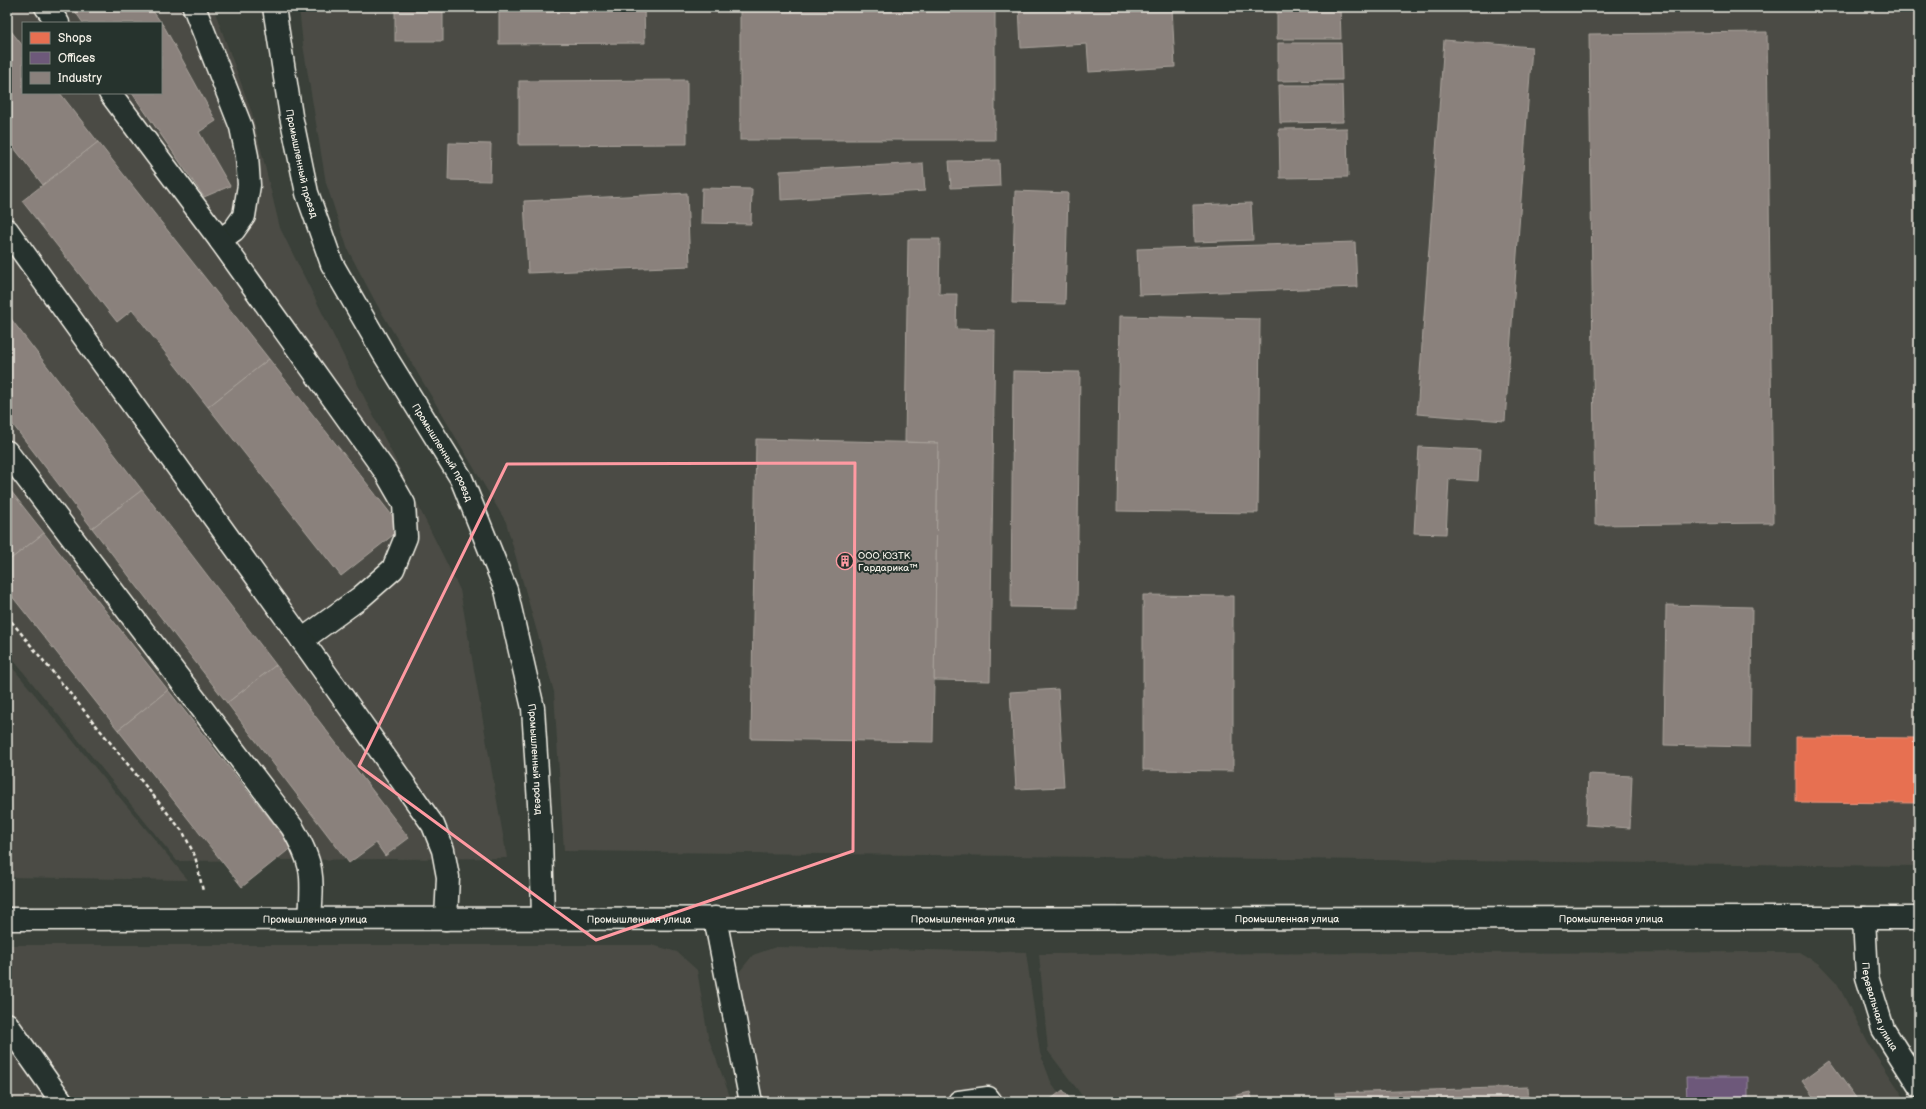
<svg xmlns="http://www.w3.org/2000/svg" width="1926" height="1109" font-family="'Balsamiq Sans',sans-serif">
  <rect width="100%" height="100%" fill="#3a4039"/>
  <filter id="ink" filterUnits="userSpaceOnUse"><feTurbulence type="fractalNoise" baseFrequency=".025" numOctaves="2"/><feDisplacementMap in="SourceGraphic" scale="8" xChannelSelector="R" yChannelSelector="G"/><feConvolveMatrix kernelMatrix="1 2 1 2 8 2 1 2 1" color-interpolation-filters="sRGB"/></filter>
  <g filter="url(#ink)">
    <g fill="#4b4c45" fill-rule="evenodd">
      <path d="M7 7H213L252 113 280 228 460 590 507 858 177 861 7 652ZM23 23H161V93H23Z"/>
      <path d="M299 7H1919V866L564 851 554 692 506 522 376 303 348 250 326 183 303 45Z"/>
      <path d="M7 661 188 880 7 877Z"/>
      <path d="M7 945H652L677 952 697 970 708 1037 732 1102H7Z"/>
      <path d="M776 947 1026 952 1040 1053 1051 1082 1065 1102H765L753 1058 741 998 740 971 753 955Z"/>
      <path d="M1799 952 1819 964 1837 983 1868 1043 1907 1102H1087L1048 1051 1039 954Z"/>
    </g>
    <path fill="#e76f51" stroke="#eb967e" d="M1796 737 1919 738V803L1796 802Z"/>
    <path fill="#6d597a" stroke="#96879b" d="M1686 1077H1748V1102H1687Z"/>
    <g fill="#8a817c" stroke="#aaa39c">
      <path d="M72 7H150L165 28 216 121 199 132 230 186 204 197 132 93H161V23H83Z"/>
      <rect x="395" y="7" width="48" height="34"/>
      <path d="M499 7H644L645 43 499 44Z"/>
      <rect x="740" y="7" width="255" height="133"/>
      <path d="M1019 7H1172L1175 67 1089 72 1087 44 1021 48Z"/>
      <path d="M1277 7H1340L1341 39H1277Z"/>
      <path d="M7 26 23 46V93H60L98 142 43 185 7 139Z"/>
      <path d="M1767 32 1773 523 1595 525 1589 34Z"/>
      <path d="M1444 40 1532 47 1505 421 1417 414Z"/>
      <path d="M1278 43H1341L1342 80 1278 81Z"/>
      <path d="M687 80V144L519 145V81Z"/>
      <path d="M1279 85H1342L1343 122 1280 123Z"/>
      <path d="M1347 128 1348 177 1280 178 1279 129Z"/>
      <path d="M98 142 269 359 208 407 132 310 117 322 22 201Z"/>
      <path d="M449 143 491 144 490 181 448 180Z"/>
      <path d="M999 160 1000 186 951 188 949 161Z"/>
      <path d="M923 163 925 191 781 200 780 171Z"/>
      <path d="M702 188 752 189 751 224 701 223Z"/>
      <path d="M1015 191 1068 193 1065 304 1012 303Z"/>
      <path d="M687 193 690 266 528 273 524 201Z"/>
      <path d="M1251 203 1253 240 1194 242 1193 205Z"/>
      <path d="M908 239H940L939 294H957L956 329 995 330 990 681 934 680 938 443 905 442Z"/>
      <path d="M1355 242 1357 287 1139 295 1137 249Z"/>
      <path d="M8 315 142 490 92 528 7 417Z"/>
      <path d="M1120 316 1260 319 1258 513 1117 511Z"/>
      <path d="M269 359 402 528 341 576 208 407Z"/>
      <path d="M1013 371 1080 372 1077 608 1011 607Z"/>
      <path d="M756 439 938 443 933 742 751 739Z"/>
      <path d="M1419 447 1480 450 1478 481 1449 479 1446 534 1414 533Z"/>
      <path d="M7 486 44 533 7 562Z"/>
      <path d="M142 490 276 665 227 703 92 528Z"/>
      <path d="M44 533 168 690 118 730 7 590V562Z"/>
      <path d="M1143 595 1233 596V771L1143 770Z"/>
      <path d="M1666 605 1752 607 1750 747 1664 745Z"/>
      <path d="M276 665 409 838 385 856 376 843 349 863 227 703Z"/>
      <path d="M1058 689 1064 787 1016 789 1010 692Z"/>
      <path d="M168 690 292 847 242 887 118 730Z"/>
      <path d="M1588 774 1632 776 1630 828 1586 825Z"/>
      <path d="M1829 1061 1859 1102H1817L1802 1081Z"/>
      <path d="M1528 1087 1529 1102H1336L1335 1093Z"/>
      <path d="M1063 1090 1072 1102H1047Z"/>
      <path d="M1250 1092 1253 1102H1208Z"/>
      <path d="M1190 1097 1191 1102H1148Z"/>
    </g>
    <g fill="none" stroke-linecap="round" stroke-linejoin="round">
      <defs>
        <g id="minor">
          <path d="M46 7 58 23"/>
          <path d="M194 7 241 127 247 156 249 185 244 216 234 230 220 240"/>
          <path id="s1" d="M274 7 291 116 307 193 332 264 384 354 461 478 506 590 533 708 541 835 543 918"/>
          <path d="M110 93 220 240 385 471 404 504 406 537 393 569 361 597 302 640"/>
          <path d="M7 230 302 640 433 825 443 850 448 877 446 919"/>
          <path d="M7 452 292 827C314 865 313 876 310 919"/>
          <path d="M715 918 751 1102"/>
          <path id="s2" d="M1864 918 1867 977 1883 1029 1919 1086"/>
          <path id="s3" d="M7 919 1919 918"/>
          <path d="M7 1024 62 1102"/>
          <path d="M959 1102 988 1098 991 1102"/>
        </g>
      </defs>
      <use href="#minor" stroke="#f4f1e8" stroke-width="25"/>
      <path stroke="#f4f1e8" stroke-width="2.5" stroke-dasharray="4 3" stroke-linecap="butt" d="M7 616 183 832 195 856 203 891"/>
      <use href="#minor" stroke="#26332d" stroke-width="22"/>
    </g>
  </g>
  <path fill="none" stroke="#ff9aa2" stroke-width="3" stroke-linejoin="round" d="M855 463 853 851 596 940 359 766 507 464Z"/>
  <defs>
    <symbol id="building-ring" viewBox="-11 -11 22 22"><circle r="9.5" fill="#26332d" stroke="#ff9aa2" stroke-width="1.5"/><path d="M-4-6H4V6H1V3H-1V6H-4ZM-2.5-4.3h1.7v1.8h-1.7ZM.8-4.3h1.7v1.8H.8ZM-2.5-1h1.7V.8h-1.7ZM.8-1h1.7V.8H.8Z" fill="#ff9aa2"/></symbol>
  </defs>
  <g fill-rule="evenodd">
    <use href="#building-ring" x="835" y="551" width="20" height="20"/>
  </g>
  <g text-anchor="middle" stroke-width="4" stroke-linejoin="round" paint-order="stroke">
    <g font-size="10" fill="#f4f1e8" stroke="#26332d">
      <text dy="4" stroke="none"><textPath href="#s1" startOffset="159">Промышленный проезд</textPath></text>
      <text dy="4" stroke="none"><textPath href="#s1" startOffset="483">Промышленный проезд</textPath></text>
      <text dy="4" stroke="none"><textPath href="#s1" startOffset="807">Промышленный проезд</textPath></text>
      <text dy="4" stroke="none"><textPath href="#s3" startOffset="632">Промышленная улица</textPath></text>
      <text dy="4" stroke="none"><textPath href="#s3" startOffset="956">Промышленная улица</textPath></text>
      <text dy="4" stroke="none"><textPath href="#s3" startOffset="1280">Промышленная улица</textPath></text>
      <text dy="4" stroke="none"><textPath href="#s3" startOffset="1604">Промышленная улица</textPath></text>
      <text dy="4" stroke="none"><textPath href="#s3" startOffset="308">Промышленная улица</textPath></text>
      <text dy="4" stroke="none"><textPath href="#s2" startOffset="91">Перевальная улица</textPath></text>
    </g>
    <g font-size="10" fill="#f4f1e8" stroke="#26332d" text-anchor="start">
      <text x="858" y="559">ООО ЮЗТК<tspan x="858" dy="12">Гардарика™</tspan></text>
    </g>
  </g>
  <rect width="1926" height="1109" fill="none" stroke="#26332d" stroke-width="24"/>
  <rect x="12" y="12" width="1902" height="1085" fill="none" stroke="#f4f1e8" stroke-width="1.5" filter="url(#ink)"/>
  <rect x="22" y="22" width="140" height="72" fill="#26332d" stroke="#787f78"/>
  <rect x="30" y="32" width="20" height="12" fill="#e76f51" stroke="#787f78"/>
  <text x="58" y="42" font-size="12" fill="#f4f1e8">Shops</text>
  <rect x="30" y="52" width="20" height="12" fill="#6d597a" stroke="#787f78"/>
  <text x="58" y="62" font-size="12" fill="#f4f1e8">Offices</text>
  <rect x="30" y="72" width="20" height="12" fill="#8a817c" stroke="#787f78"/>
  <text x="58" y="82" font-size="12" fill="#f4f1e8">Industry</text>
</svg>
